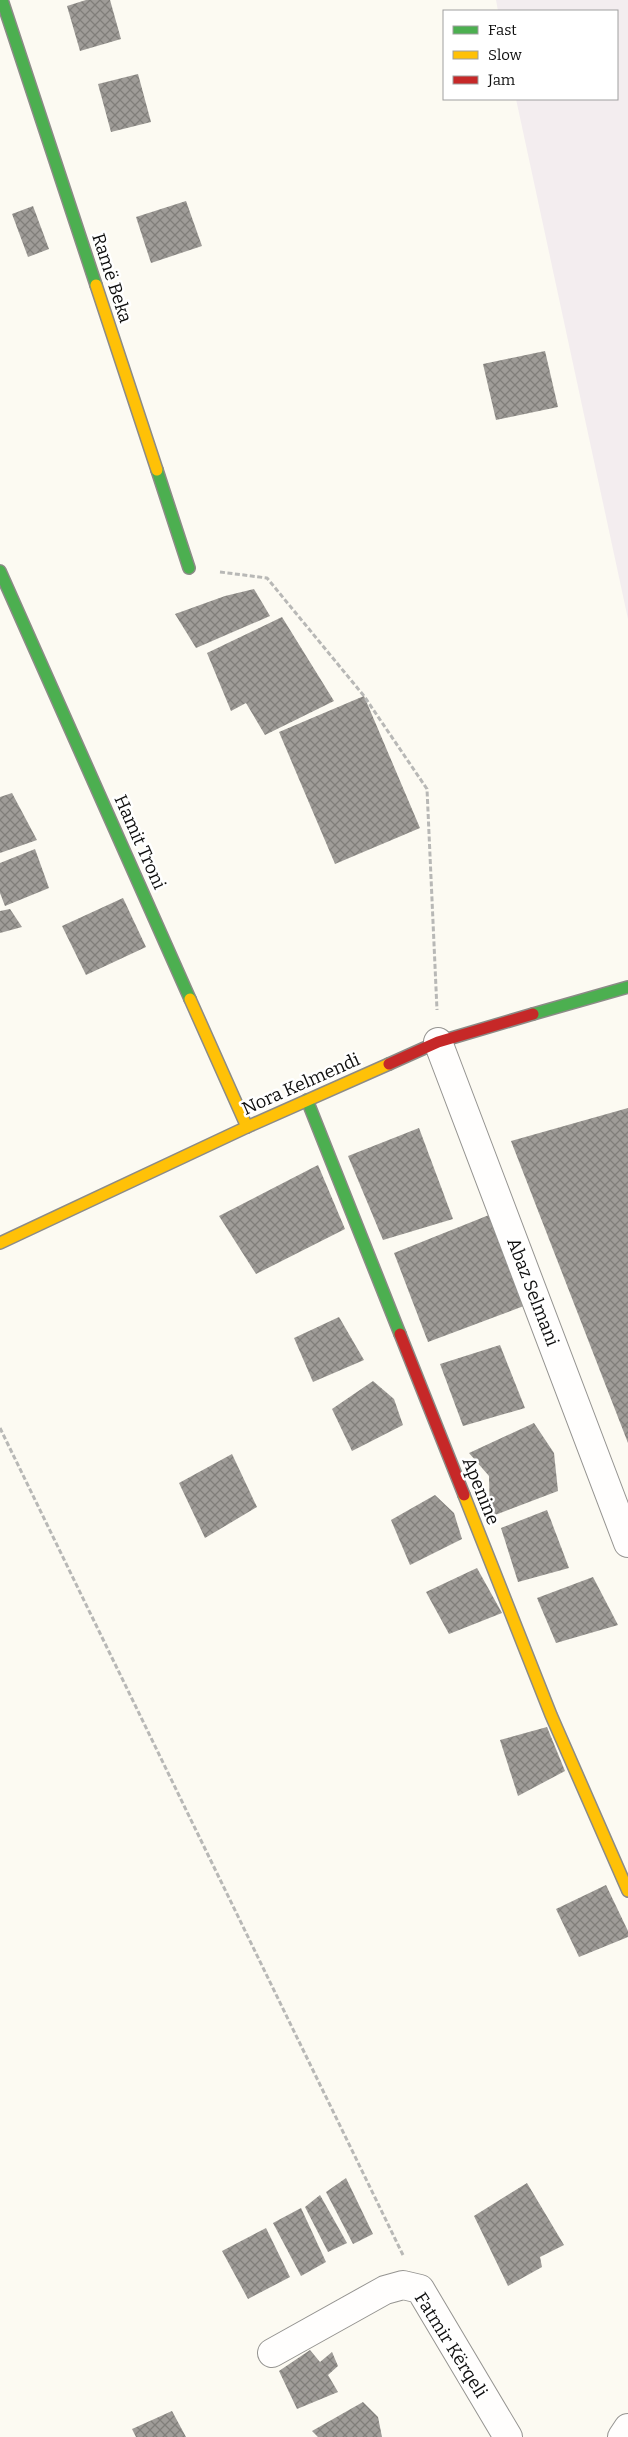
<svg xmlns="http://www.w3.org/2000/svg" width="628" height="2437" font-family="Bitter,serif">
  <defs>
    <pattern id="building-cross-hatch" width="8" height="8" patternUnits="userSpaceOnUse" patternTransform="scale(1.25)"><rect width="8" height="8" fill="#9f9c98"/><path d="M0 0l8 8M0 8l8-8" fill="none" stroke="#807e7a"/></pattern>
  </defs>
  <rect width="100%" height="100%" fill="#fcfaf2"/>
  <path fill="#f3edef" d="M496 0H628V619L516 99H617V11H498Z"/>
  <g fill="url(#building-cross-hatch)">
    <path d="M86 0H110L121 39 80 51 67 6Z"/>
    <path d="M138 74 151 122 111 132 98 84Z"/>
    <path d="M186 201 202 246 151 263 136 217Z"/>
    <path d="M33 206 49 249 28 257 12 214Z"/>
    <path d="M545 351 558 407 496 420 483 364Z"/>
    <path d="M254 589 270 616 196 648 175 614 225 596Z"/>
    <path d="M282 617 334 701 265 735 246 703 231 711 207 653Z"/>
    <path d="M364 696 420 828 335 864 279 732Z"/>
    <path d="M12 793 37 840 0 853V797Z"/>
    <path d="M35 849 49 888 5 906 0 893V863Z"/>
    <path d="M123 898 146 947 86 975 62 926Z"/>
    <path d="M10 909 22 927 0 933V911Z"/>
    <path d="M628 1108V1443L511 1141Z"/>
    <path d="M419 1128 453 1219 383 1240 348 1156Z"/>
    <path d="M318 1165 345 1229 256 1274 219 1216Z"/>
    <path d="M489 1215 529 1304 428 1342 394 1253Z"/>
    <path d="M339 1317 364 1360 313 1382 294 1338Z"/>
    <path d="M500 1345 525 1408 463 1426 440 1364Z"/>
    <path d="M373 1381 394 1399 403 1425 352 1451 332 1409Z"/>
    <path d="M534 1423 554 1453 558 1491 490 1517 489 1476 469 1453Z"/>
    <path d="M232 1454 257 1507 205 1538 179 1483Z"/>
    <path d="M435 1495 454 1513 462 1539 410 1565 391 1520Z"/>
    <path d="M547 1510 569 1568 518 1582 501 1528Z"/>
    <path d="M477 1568 502 1613 449 1634 426 1592Z"/>
    <path d="M593 1577 618 1625 556 1643 537 1598Z"/>
    <path d="M547 1727 565 1771 518 1796 500 1740Z"/>
    <path d="M606 1885 628 1931V1937L579 1957 556 1909Z"/>
    <path d="M346 2178 373 2234 353 2244 326 2192Z"/>
    <path d="M527 2183 564 2245 540 2257 542 2267 508 2286 474 2216Z"/>
    <path d="M320 2195 347 2243 328 2252 305 2207Z"/>
    <path d="M301 2208 326 2262 301 2276 273 2223Z"/>
    <path d="M266 2228 290 2277 248 2299 222 2251Z"/>
    <path d="M310 2350 320 2362 332 2352 338 2366 328 2375 338 2392 297 2409 279 2371Z"/>
    <path d="M363 2402 378 2417 382 2437H318L312 2431Z"/>
    <path d="M172 2411 186 2437H136L132 2429Z"/>
  </g>
  <g fill="none" stroke-linecap="round" stroke-linejoin="round">
    <defs>
      <g id="street">
        <path d="M438 1042 628 1543"/>
        <path d="M272 2353 385 2290 403 2285 420 2289 508 2437"/>
        <path d="M622 2437 628 2428"/>
      </g>
      <g id="fast">
        <path d="M2 0 96 285"/>
        <path d="M157 470 189 568"/>
        <path d="M0 571 190 999"/>
        <path d="M533 1014 628 987"/>
        <path d="M307 1100 400 1334"/>
      </g>
      <g id="slow">
        <path d="M96 285 157 470"/>
        <path d="M190 999 247 1127"/>
        <path d="M0 1243 247 1127 389 1064"/>
        <path d="M464 1495 551 1715 628 1891"/>
      </g>
      <g id="jam">
        <path d="M389 1064 438 1042 533 1014"/>
        <path d="M400 1334 464 1495"/>
      </g>
    </defs>
    <use href="#street" stroke="#959491" stroke-width="30"/>
    <use href="#fast" stroke="#8c8b87" stroke-width="14"/>
    <use href="#slow" stroke="#8c8b87" stroke-width="14"/>
    <use href="#jam" stroke="#8c8b87" stroke-width="14"/>
    <g stroke="#b8b8b6" stroke-width="3" stroke-dasharray="5 2.5" stroke-linecap="butt">
      <path d="M220 572 267 578 364 696 427 789 437 1010"/>
      <path d="M0 1428 403 2255"/>
    </g>
    <use href="#street" stroke="#fffefd" stroke-width="28"/>
    <use href="#fast" stroke="#4caf50" stroke-width="11"/>
    <use href="#slow" stroke="#ffc107" stroke-width="11"/>
    <use href="#jam" stroke="#c62828" stroke-width="11"/>
  </g>
  <g text-anchor="middle" stroke-width="5" stroke-linejoin="round" paint-order="stroke">
    <g font-size="18" fill="#0e0e0e" stroke="#fff">
      <text transform="translate(112 278) rotate(72)" y="6">Ramë Beka</text>
      <text transform="translate(140 842) rotate(66)" y="6">Hamit Troni</text>
      <text transform="translate(301 1084) rotate(-24)" y="6">Nora Kelmendi</text>
      <text transform="translate(533 1292) rotate(69)" y="6">Abaz Selmani</text>
      <text transform="translate(481 1491) rotate(68)" y="6">Apenine</text>
      <text transform="translate(451 2345) rotate(58)" y="6">Fatmir Kërqeli</text>
    </g>
  </g>
  <rect x="443" y="10" width="175" height="90" fill="#ffffff" stroke="#9f9f9f"/>
  <rect x="453" y="26" width="25" height="8" fill="#4caf50" stroke="#9f9f9f"/>
  <text x="488" y="35" font-size="15" fill="#0e0e0e">Fast</text>
  <rect x="453" y="51" width="25" height="8" fill="#ffc107" stroke="#9f9f9f"/>
  <text x="488" y="60" font-size="15" fill="#0e0e0e">Slow</text>
  <rect x="453" y="76" width="25" height="8" fill="#c62828" stroke="#9f9f9f"/>
  <text x="488" y="85" font-size="15" fill="#0e0e0e">Jam</text>
</svg>
